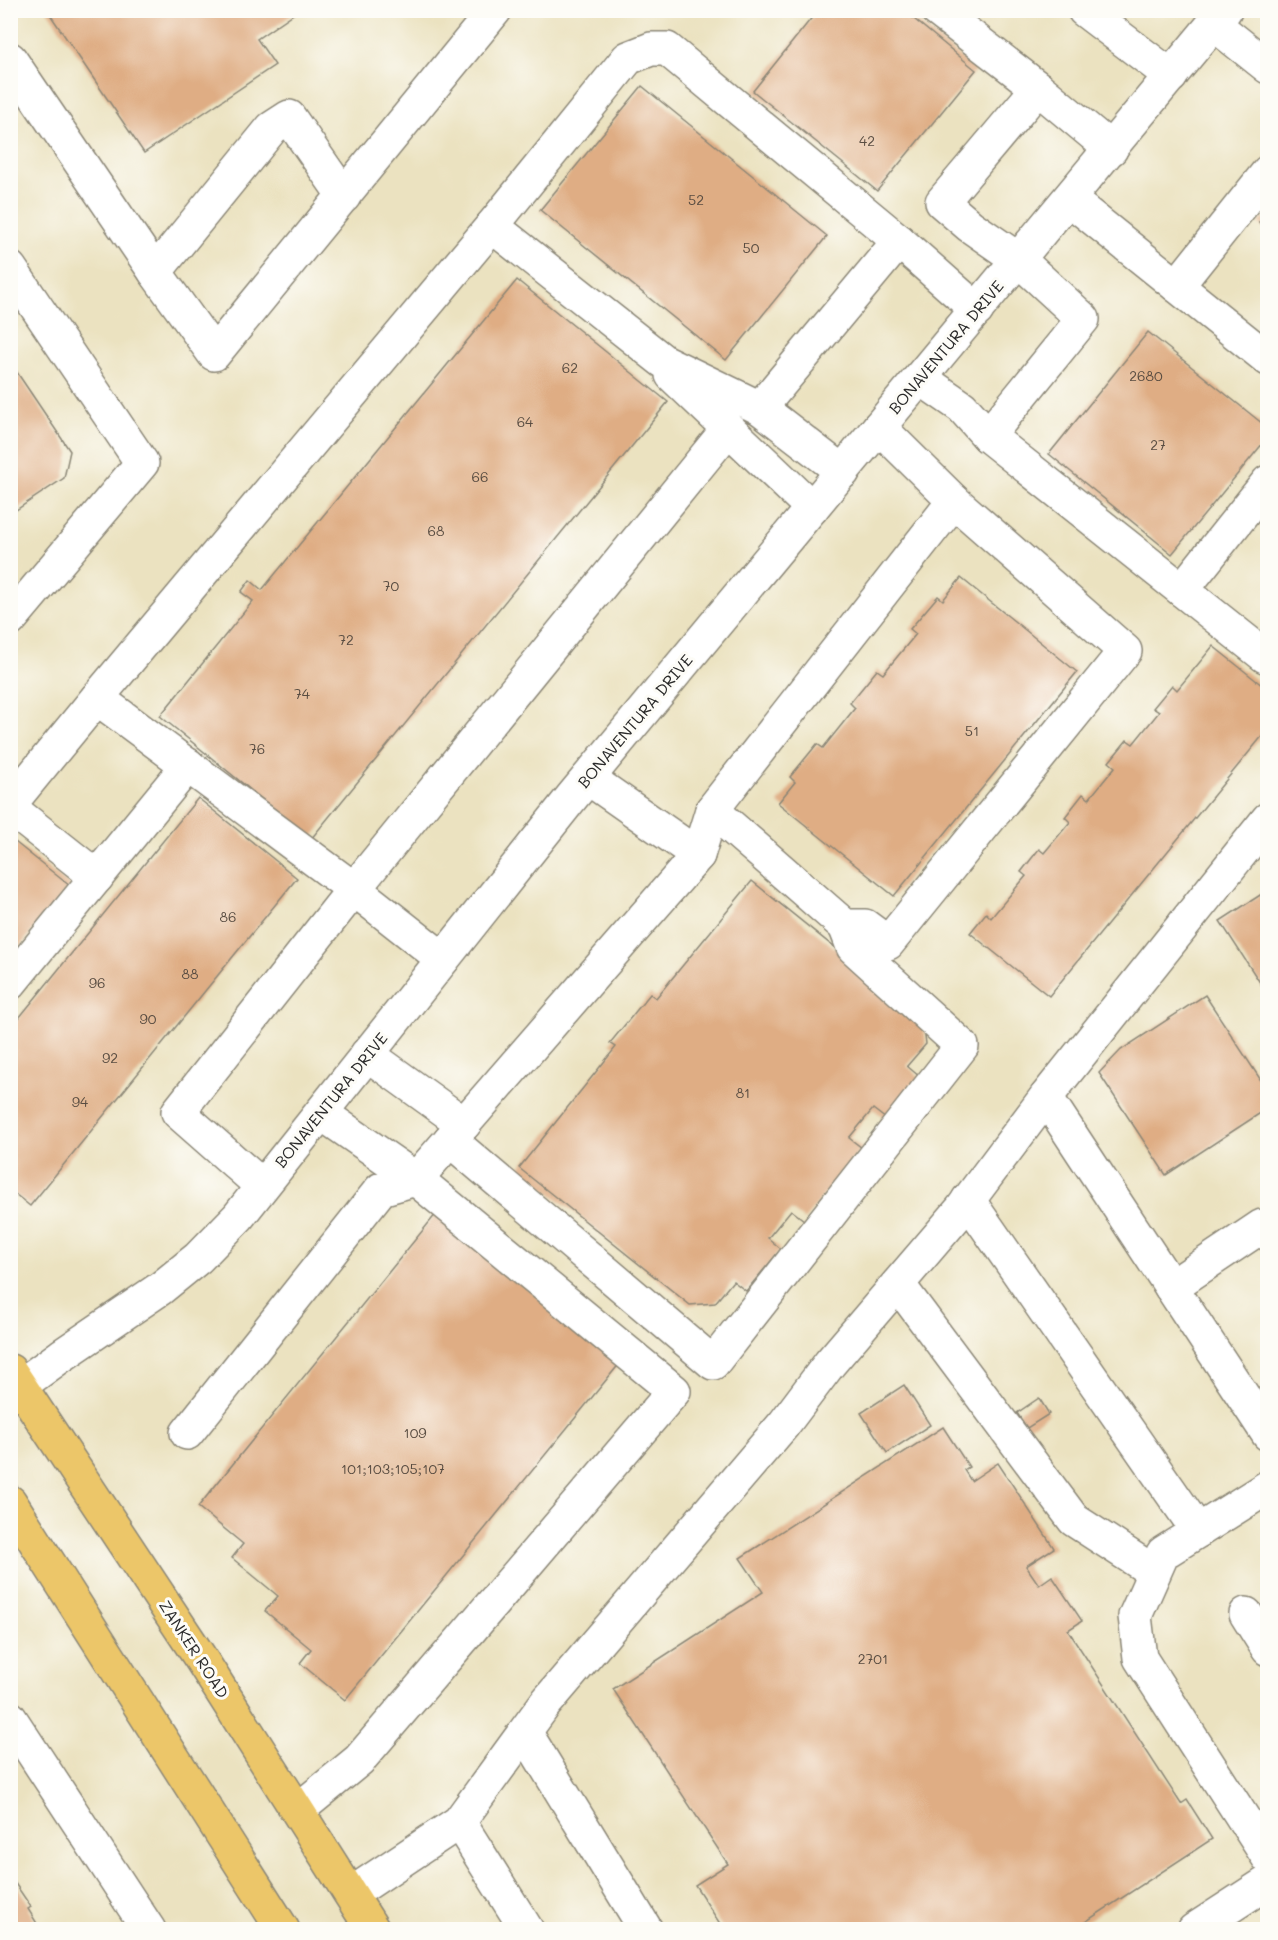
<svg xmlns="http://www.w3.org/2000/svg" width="1278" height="1940" font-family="Mali,sans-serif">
  <rect width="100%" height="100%" fill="#fdfcf7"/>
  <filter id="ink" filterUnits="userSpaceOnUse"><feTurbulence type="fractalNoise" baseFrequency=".0167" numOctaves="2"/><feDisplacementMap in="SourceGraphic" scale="12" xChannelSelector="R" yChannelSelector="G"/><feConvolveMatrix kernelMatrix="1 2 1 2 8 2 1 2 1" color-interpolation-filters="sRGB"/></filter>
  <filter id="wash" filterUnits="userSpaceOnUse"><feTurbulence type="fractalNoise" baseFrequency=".008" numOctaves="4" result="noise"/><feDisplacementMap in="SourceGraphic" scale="24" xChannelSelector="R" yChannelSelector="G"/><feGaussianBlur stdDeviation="1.35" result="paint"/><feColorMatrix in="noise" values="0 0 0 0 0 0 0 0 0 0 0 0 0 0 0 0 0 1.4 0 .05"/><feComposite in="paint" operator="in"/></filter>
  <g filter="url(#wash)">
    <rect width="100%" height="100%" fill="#ebe2c0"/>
    <g id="blocks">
      <g fill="#dfad84">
        <path d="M47 10H299L257 39 275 65 144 153Z"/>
        <path d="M818 10H903L976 70 877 191 753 91Z"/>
        <path d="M642 86 827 236 726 360 540 210Z"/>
        <path d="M1268 216V235L1259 222Z"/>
        <path d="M517 280 668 402 311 839 160 716 253 601 241 592 250 580 262 590Z"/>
        <path d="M1148 332 1268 428V437L1172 554 1049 454Z"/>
        <path d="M10 362 70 451 64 478 10 514Z"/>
        <path d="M961 578 1077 672 894 896 778 803 795 782 790 777 817 744 823 748 855 708 850 703 877 670 883 674 916 634 910 629 938 596 943 600Z"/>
        <path d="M1213 646 1268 690V729L1049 996 970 933 986 913 991 918 1026 876 1021 872 1039 849 1044 853 1070 822 1065 817 1083 794 1089 799 1115 767 1109 762 1127 740 1133 744 1159 712 1153 708 1172 685 1177 690Z"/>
        <path d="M198 798 297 878 30 1206 10 1190V1029Z"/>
        <path d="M10 838 70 886 10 958Z"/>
        <path d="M752 881 923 1019 926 1044 907 1066 920 1077 886 1119 873 1109 849 1138 862 1148 804 1220 791 1210 768 1238 781 1249 746 1291 733 1281 715 1303 690 1305 519 1168 616 1047 610 1043 650 994 656 998Z"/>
        <path d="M1268 890V995L1220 921Z"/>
        <path d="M1205 995 1268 1091V1108L1166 1175 1099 1073 1121 1050Z"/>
        <path d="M436 1214 620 1363 345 1700 300 1663 311 1649 265 1611 278 1596 232 1558 243 1544 198 1507Z"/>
        <path d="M904 1385 930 1425 887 1453 861 1413Z"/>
        <path d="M1039 1398 1049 1414 1027 1428 1017 1413Z"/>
        <path d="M943 1427 969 1467 964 1470 971 1481 998 1463 1054 1548 1026 1566 1039 1585 1052 1576 1082 1621 1068 1630 1181 1804 1187 1800 1212 1839 1073 1930H724L695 1885 728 1864 613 1689 763 1592 740 1558Z"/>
        <path d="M10 1876 31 1907 28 1909 41 1930H10Z"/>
      </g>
    </g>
  </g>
  <g filter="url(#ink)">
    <use href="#blocks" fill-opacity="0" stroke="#8b8676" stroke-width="1.5"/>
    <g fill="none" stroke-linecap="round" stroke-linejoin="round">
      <defs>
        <g id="minor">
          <path d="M937 10 1038 88 1111 149"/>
          <path d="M1084 10 1171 76"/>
          <path d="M1214 24 1268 67"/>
          <path d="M10 59 155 272 214 354 495 10"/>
          <path d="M1268 172 1177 286 1268 359"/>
          <path d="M1069 199 1177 286"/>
          <path d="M492 226 663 361 760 408 843 472"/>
          <path d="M10 268 142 463 10 620"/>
          <path d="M155 272 272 128 289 117 344 196"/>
          <path d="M672 375 812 508"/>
          <path d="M920 378 962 407 988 436 1265 656 1268 653"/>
          <path d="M760 408 899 241"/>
          <path d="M988 436 1083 319 1019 260 970 226 942 202 1038 88"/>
          <path d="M1182 590 1268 482"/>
          <path d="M588 778 698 855"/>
          <path d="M10 804 97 698"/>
          <path d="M10 808 97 877"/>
          <path d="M712 810 845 926H865L888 943 1125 651 954 501 879 427"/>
          <path d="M443 959 354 889 728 429"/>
          <path d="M10 983 188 765"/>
          <path d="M367 1054 464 1124"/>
          <path d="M1046 1097 1268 1434"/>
          <path d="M450 1140 713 1363 962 1046 853 947 845 926"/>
          <path d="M262 1186 178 1112 354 889 97 698 492 226 628 58 651 49H667L899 241 977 310"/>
          <path d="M968 1200 1198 1531"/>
          <path d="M898 1284 1074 1520 1154 1572"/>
          <path d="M1171 1287 1262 1226 1268 1234"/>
          <path d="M10 1393 61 1356 161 1288 198 1258 238 1217 572 797 1225 10"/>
          <path d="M187 1433 381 1189 416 1179 698 855 712 810 954 501"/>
          <path d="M1268 1487 1163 1553 1135 1616 1140 1658 1268 1857"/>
          <path d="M1246 1614 1268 1649"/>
          <path d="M10 1718 149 1930"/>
          <path d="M525 1732 646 1930"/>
          <path d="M298 1810 359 1760 674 1391 416 1179 321 1113"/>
          <path d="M459 1822 527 1930"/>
          <path d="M351 1894 459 1822 545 1704 784 1424 830 1363 961 1210 1046 1097 1268 819"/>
          <path d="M1194 1930 1268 1882"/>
        </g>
        <g id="major">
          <path d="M10 1371 201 1659 373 1930"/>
          <path d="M10 1502 283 1930"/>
        </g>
      </defs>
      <use href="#minor" stroke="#8b8676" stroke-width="36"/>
      <use href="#major" stroke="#8b8676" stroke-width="36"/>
      <use href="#minor" stroke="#fff" stroke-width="33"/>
      <use href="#major" stroke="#ecc669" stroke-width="33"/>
    </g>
  </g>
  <g text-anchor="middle" stroke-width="6" stroke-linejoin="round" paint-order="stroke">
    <g font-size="14" fill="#584c41">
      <text x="867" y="146">42</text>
      <text x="696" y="205">52</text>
      <text x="751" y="253">50</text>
      <text x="570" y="373">62</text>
      <text x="1146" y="381">2680</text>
      <text x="525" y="427">64</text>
      <text x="1158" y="450">27</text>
      <text x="480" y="482">66</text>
      <text x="436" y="536">68</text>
      <text x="391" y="591">70</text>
      <text x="346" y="645">72</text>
      <text x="302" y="699">74</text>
      <text x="972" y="736">51</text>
      <text x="257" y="754">76</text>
      <text x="228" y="922">86</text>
      <text x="190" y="979">88</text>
      <text x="97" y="988">96</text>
      <text x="148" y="1024">90</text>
      <text x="110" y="1063">92</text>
      <text x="743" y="1098">81</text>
      <text x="80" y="1107">94</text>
      <text x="415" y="1438">109</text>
      <text x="393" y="1474">101;103;105;107</text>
      <text x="873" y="1664">2701</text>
    </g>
    <g font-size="16" fill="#2b2b2b" stroke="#fdfcf7">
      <text transform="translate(946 347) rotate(-50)" y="6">BONAVENTURA DRIVE</text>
      <text transform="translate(635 721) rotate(-50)" y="6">BONAVENTURA DRIVE</text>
      <text transform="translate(331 1100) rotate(-51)" y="6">BONAVENTURA DRIVE</text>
      <text transform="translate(194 1649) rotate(57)" y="6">ZANKER ROAD</text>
    </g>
  </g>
  <rect width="1278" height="1940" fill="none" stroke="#fdfcf7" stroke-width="36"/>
</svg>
